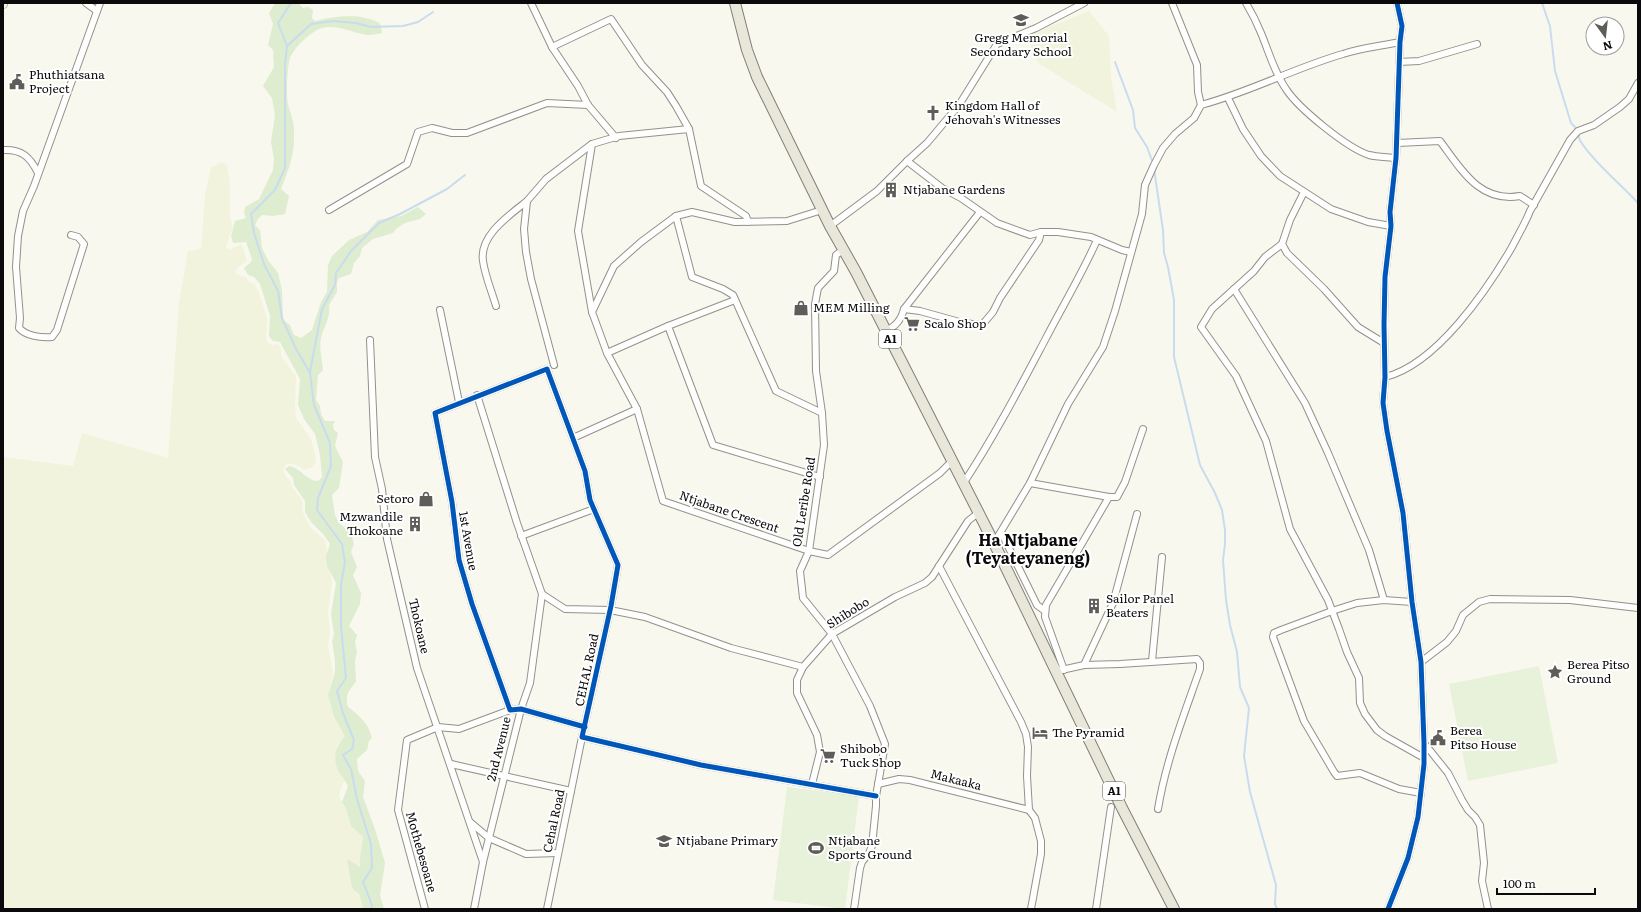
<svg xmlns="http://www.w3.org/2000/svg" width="1641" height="912" font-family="Literata,serif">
  <rect width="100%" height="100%" fill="#f9f8ee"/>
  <g fill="#f2f3dc">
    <path d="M1089 11 1109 36 1111 76 1117 112 1038 63 1030 43 1013 41Z"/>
    <path d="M222 162 227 165 230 184V217L233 226 226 247 229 250 241 244 244 250 247 261 237 268 235 273 241 276 246 277 249 282 254 284 258 290 267 318 266 338 268 343 272 345 278 344 281 349V355L283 359 296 376 295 407 296 418 311 439 314 450 316 460 313 467 304 470 296 465 287 463 283 470 286 477 290 480 292 487 302 500 303 513 311 528 325 540 332 583 328 611 330 632 328 644 333 674 328 695 334 717 345 736 337 745 339 771 345 780 342 785 339 797 346 808 351 826 363 837 360 858V867L347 860 363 909H3V457L73 466 82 433 168 458 179 302 188 251 201 249 205 195 211 168Z"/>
  </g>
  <path fill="#deecd0" d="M275 3H301L300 5 303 8 308 7 313 10 312 18 315 21C337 16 359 13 380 23L382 33C377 34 372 35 367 35 351 33 336 23 319 29 310 33 295 47 291 56 287 62 286 96 288 104 290 112 293 119 294 128 295 154 290 166 281 189L289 196 285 214 273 216 262 215 258 219 255 225 260 230 262 248 268 260 278 273 282 290 283 320 290 325 294 335 301 338 312 330 321 302 327 292 328 265 332 256 349 240 367 232 378 220 401 216 418 207 426 214 420 219 405 223 397 228 393 233 373 239 362 248 360 256 354 263 351 274 339 278 337 283V292L329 305C331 317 324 326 321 338 319 349 322 359 323 370L318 375 316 400 320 406 321 414 325 421H335L333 425 334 430 338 433 335 446 343 462 339 488 332 495 335 515 339 523 351 533 354 544 351 552 357 567 353 575 361 593 360 604 349 626 357 635 355 642 357 652 355 661 356 682C348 692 345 694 348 707 359 715 369 724 372 738L369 741 367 750 357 759 358 771 365 781 363 797 375 829 385 863 380 895 384 909H363L359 894 352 888 347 859 360 867V858L363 837 351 826 346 808 342 802 348 786C346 781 342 777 339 772 332 758 335 747 345 736L334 717 328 695 335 672V661L332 641 334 634 331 614 336 583 327 566 326 556 330 544 324 535 311 522 305 512V501L294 485 293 478 285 469 289 466C301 468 305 480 318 481L322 477 320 455 315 434 304 419 298 405 300 379 280 342 273 341 269 336 270 316 260 284 254 277 248 275 244 268 251 262 252 259 246 242 233 243 231 236 235 221 246 218 244 213 245 207 259 199 273 170 274 159 271 142 275 115 272 98 263 86 274 67 273 50 268 45 273 24 269 13Z"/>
  <g fill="#e8f1da">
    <path d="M1539 666 1558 763 1468 781 1449 684Z"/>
    <path d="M787 787 859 796 845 909 773 900Z"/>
  </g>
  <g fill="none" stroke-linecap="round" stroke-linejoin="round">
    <g stroke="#c9dcee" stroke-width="2">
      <path d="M291 3 278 23 287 46 285 64V168L275 190 251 214 254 233 264 264 278 291 282 318 295 347 310 373 314 405 330 443 331 466 318 498 317 510 342 544 345 562 341 585V626L346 678 337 691 343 713 354 740 352 749 343 755 351 769 357 799 371 844 372 868 363 882 372 905 371 909"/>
      <path d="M1542 3 1550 26 1555 71 1571 123 1577 129"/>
      <path d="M287 46 311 24 332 21 356 23 371 27 403 26 418 22 433 12"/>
      <path d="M1115 62 1133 110 1135 128 1147 147 1153 163"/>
      <path d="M1578 133C1579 137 1579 140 1581 142 1594 163 1621 184 1638 203"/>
      <path d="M1154 169 1163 230 1164 253 1168 267 1174 300V357L1200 465 1215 493 1222 510 1225 530V544L1223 560 1226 600 1230 625 1237 652 1240 687 1249 708 1244 756 1250 792 1276 885 1275 904 1277 909"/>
      <path d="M310 372 322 309 335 285 336 273 351 251 379 223 400 214 447 189 465 175"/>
    </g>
    <defs>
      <g id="street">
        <path d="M86 3 97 11"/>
        <path d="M531 3 552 47 578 86 588 105 616 138"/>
        <path d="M1172 3 1197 65 1198 92 1201 105"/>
        <path d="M1246 3C1252 13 1257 23 1261 33 1269 52 1274 72 1286 89 1298 108 1347 148 1369 155 1377 157 1387 157 1396 158"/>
        <path d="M552 47 611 19 642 65 667 92 676 106 689 129"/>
        <path d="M1399 62 1419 61 1477 44"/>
        <path d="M1228 98 1243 129 1261 156 1280 176 1331 209 1368 222 1391 226"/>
        <path d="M1397 143 1440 141C1461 169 1479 203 1520 196L1534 205"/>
        <path d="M592 144 578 231 592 312"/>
        <path d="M3 150C22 149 30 157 38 173"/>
        <path d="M907 161 942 188 961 198 997 223 1030 235 1041 232H1058L1091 237 1122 250 1131 252"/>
        <path d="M1304 192 1290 220 1282 244 1265 257 1254 271 1212 309 1201 327 1236 376 1266 441 1290 529 1328 600 1339 629 1347 652 1359 678 1360 703 1365 714 1377 730 1385 736 1424 758"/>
        <path d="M329 210 407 164 418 132 432 128 452 133H467L547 103 588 105"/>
        <path d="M822 210 787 221 735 222 692 212 676 216 641 242 614 266 592 312 607 353 637 409 663 501 809 551 828 555 940 473 952 461"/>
        <path d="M676 216 692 277 723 289 733 295 776 391 822 413"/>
        <path d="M830 226 877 191 907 161 927 143 959 105 997 44 1036 28 1084 3"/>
        <path d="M71 235 78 237 84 244 57 330 52 337C41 338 26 336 19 328L20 318 16 267 18 236 23 211 34 186 100 3"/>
        <path d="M1282 244 1287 253 1324 289 1358 327 1384 343"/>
        <path d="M843 250 836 255 834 271 818 288 815 304 816 371 822 413 824 445 809 551 800 571 803 598 832 634 870 706 885 744 876 796V806L872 846 869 853 862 862 860 868 854 909"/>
        <path d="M1234 289 1305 403 1328 453 1369 550 1384 600"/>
        <path d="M496 306C492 292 485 276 483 261 479 235 510 215 527 201"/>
        <path d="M904 309 920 311 963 323 982 325 993 312 1000 298 1039 240 1041 232"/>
        <path d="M440 310 459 402"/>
        <path d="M668 326 713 445 820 477"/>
        <path d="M886 331C896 326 901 320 904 309L980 212"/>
        <path d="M370 340 375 457 382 489 387 539 417 668 483 862 474 909"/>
        <path d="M607 353 668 326 735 300"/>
        <path d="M554 365 531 279 526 252 524 229 527 201 546 179 592 144 619 136 689 129 701 186 746 216 748 222"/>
        <path d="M1385 377C1436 365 1487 290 1512 247 1518 235 1525 224 1530 211L1570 140 1578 131 1594 125 1620 107 1629 99 1638 83"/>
        <path d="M477 395 517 523 542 594 565 609 610 610 645 617 731 648 803 667"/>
        <path d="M573 438 637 409"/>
        <path d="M1030 483 1109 497H1117L1125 482 1143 429"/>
        <path d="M963 484C994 437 1019 389 1045 340 1062 307 1082 274 1097 240"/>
        <path d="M1001 532 1037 605 1045 611"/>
        <path d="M521 536 594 509"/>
        <path d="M994 543 1030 483 1068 404 1103 347 1115 311 1142 214 1145 185 1154 165 1163 148 1175 134 1194 118 1201 105C1250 92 1294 68 1343 54 1361 48 1381 46 1400 42"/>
        <path d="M939 566 1021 722 1026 734 1028 747 1027 776 1029 810 1035 818 1041 841V854L1031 909"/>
        <path d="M1412 602 1384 600 1357 603 1332 611 1281 630 1274 633 1273 637 1304 721 1334 772 1337 776 1360 773 1399 789 1421 793"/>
        <path d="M1152 661 1162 557"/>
        <path d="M1421 662 1447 642 1456 631 1463 615 1479 602 1490 599 1570 600 1638 608"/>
        <path d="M1084 665 1113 603 1137 514"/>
        <path d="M1064 670 1045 617 1046 605 1109 497"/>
        <path d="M1057 671 1084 665 1120 664 1197 659 1200 663V669C1184 715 1166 760 1158 809"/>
        <path d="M585 727 521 709 510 710 472 604 459 560 452 502 435 413 547 369 585 471 590 500 618 565 611 606 582 737 701 765 876 796"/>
        <path d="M1424 743 1448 773 1462 800 1468 810 1475 817 1480 825 1484 863 1482 881 1488 909"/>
        <path d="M451 764 571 791"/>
        <path d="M812 784 820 752 817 735 797 693V680L803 667 832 634 895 597 925 583 932 577 968 521 978 513"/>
        <path d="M878 784 899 779 910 780 1029 810"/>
        <path d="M470 822 489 838 526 854 558 853"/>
        <path d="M483 862 521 709 530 683 542 594"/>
        <path d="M425 909 398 810 407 740 438 727 459 729 510 710"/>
        <path d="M547 909 582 737"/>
        <path d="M1096 909 1111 807"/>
        <path d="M1388 909 1408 858 1418 817 1424 764V743L1421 662 1412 602 1403 513 1387 431 1383 403 1385 377 1384 325 1385 277 1391 226 1390 212 1396 158 1400 42 1402 26 1397 3"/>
      </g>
      <path id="secondary" d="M3 4V3"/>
      <path id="primary" d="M735 3 747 50 757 77 830 226 856 272 994 543 1122 808 1174 909"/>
    </defs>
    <use href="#street" stroke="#92918d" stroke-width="8"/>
    <use href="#secondary" stroke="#888883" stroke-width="10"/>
    <use href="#primary" stroke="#7f7e7a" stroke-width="12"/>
    <use href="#street" stroke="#fefefc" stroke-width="6"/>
    <use href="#secondary" stroke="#f2f3e8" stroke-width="9"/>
    <use href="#primary" stroke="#e9e7d9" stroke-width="10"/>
    <defs>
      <g id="cycleway">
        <path d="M585 727 521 709 510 710 472 604 459 560 452 502 435 413 547 369 585 471 590 500 618 565 611 606 582 737 701 765 876 796"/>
        <path d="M1388 909 1408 858 1418 817 1424 764V743L1421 662 1412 602 1403 513 1387 431 1383 403 1385 377 1384 325 1385 277 1391 226 1390 212 1396 158 1400 42 1402 26 1397 3"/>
      </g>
    </defs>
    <use href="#cycleway" stroke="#fff" stroke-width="8"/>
    <use href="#cycleway" stroke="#0057b8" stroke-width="5"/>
  </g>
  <defs>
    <symbol id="school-bare" viewBox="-9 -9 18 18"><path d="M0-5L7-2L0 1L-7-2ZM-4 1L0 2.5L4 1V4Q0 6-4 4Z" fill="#5e5d5a" stroke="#fff" stroke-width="2.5" paint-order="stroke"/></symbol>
    <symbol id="civic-bare" viewBox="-9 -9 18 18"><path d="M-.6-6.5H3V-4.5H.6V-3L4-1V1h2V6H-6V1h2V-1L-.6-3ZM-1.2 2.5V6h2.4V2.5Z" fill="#5e5d5a" stroke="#fff" stroke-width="2.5" paint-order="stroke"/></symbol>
    <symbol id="church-bare" viewBox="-9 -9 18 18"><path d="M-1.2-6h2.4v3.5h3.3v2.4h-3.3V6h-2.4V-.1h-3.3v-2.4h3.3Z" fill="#5e5d5a" stroke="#fff" stroke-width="2.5" paint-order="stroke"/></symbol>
    <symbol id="building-bare" viewBox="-9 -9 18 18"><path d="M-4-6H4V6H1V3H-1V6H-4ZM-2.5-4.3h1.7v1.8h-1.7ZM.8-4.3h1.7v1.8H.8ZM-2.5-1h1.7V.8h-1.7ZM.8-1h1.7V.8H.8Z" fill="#5e5d5a" stroke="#fff" stroke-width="2.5" paint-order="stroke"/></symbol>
    <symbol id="shop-bare" viewBox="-9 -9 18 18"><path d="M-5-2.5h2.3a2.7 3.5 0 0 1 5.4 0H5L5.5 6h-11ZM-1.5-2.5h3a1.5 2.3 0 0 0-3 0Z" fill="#5e5d5a" stroke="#fff" stroke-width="2.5" paint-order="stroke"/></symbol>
    <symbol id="supermarket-bare" viewBox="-9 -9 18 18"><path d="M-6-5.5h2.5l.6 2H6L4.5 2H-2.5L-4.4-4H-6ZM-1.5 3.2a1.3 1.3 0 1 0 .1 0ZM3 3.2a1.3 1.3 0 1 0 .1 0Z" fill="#5e5d5a" stroke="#fff" stroke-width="2.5" paint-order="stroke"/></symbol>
    <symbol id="sight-bare" viewBox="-9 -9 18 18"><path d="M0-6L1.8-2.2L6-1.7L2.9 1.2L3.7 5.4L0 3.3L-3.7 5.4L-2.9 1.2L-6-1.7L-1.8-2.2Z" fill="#5e5d5a" stroke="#fff" stroke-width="2.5" paint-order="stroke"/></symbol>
    <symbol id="hotel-bare" viewBox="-9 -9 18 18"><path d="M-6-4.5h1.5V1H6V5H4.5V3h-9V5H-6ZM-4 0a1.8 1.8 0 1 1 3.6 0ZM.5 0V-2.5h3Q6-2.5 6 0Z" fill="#5e5d5a" stroke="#fff" stroke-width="2.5" paint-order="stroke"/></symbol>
    <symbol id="stadium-bare" viewBox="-9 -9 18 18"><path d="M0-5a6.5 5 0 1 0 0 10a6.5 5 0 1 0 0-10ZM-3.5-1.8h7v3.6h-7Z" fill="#5e5d5a" stroke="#fff" stroke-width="2.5" paint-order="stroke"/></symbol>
  </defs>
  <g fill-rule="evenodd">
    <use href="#school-bare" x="1010" y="9" width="22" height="22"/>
    <use href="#civic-bare" x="6" y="71" width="22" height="22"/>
    <use href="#church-bare" x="922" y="102" width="22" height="22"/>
    <use href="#building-bare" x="880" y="179" width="22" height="22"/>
    <use href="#shop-bare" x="790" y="297" width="22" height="22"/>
    <use href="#supermarket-bare" x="901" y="313" width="22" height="22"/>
    <use href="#shop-bare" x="415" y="488" width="22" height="22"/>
    <use href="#building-bare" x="404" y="513" width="22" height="22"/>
    <use href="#building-bare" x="1083" y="595" width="22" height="22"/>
    <use href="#sight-bare" x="1544" y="661" width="22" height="22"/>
    <use href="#hotel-bare" x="1029" y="722" width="22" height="22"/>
    <use href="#civic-bare" x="1427" y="727" width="22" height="22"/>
    <use href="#supermarket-bare" x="817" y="745" width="22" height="22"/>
    <use href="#school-bare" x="653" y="830" width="22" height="22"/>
    <use href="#stadium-bare" x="805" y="837" width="22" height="22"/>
  </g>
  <g text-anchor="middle" stroke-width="4" stroke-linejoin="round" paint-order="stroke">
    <g fill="#fff" stroke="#545454" stroke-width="1">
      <rect x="879" y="330" width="22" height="18" rx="3"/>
      <rect x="1103" y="782" width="22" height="18" rx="3"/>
    </g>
    <g font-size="11" font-weight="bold" fill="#0a0a0a">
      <text x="890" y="343">A1</text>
      <text x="1114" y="795">A1</text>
    </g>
    <g font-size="12" fill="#0a0a0a" stroke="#fff" text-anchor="start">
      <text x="1021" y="42" text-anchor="middle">Gregg Memorial<tspan x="1021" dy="14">Secondary School</tspan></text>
      <text x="29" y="79">Phuthiatsana<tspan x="29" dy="14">Project</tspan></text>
      <text x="945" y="110">Kingdom Hall of<tspan x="945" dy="14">Jehovah's Witnesses</tspan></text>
      <text x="903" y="194">Ntjabane Gardens</text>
      <text x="813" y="312">MEM Milling</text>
      <text x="924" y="328">Scalo Shop</text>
      <text x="414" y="503" text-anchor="end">Setoro</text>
      <text x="403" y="521" text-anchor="end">Mzwandile<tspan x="403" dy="14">Thokoane</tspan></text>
      <text x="1106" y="603">Sailor Panel<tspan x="1106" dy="14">Beaters</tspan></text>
      <text x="1567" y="669">Berea Pitso<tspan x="1567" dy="14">Ground</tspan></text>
      <text x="1450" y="735">Berea<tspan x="1450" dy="14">Pitso House</tspan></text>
      <text x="1052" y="737">The Pyramid</text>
      <text x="840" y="753">Shibobo<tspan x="840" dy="14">Tuck Shop</tspan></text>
      <text x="676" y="845">Ntjabane Primary</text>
      <text x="828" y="845">Ntjabane<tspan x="828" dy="14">Sports Ground</tspan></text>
    </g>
    <g font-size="12" fill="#0a0a0a" stroke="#fff">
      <text transform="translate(804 502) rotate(-81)" y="4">Old Leribe Road</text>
      <text transform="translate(729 512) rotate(19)" y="4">Ntjabane Crescent</text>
      <text transform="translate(468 541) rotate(80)" y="4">1st Avenue</text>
      <text transform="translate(848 613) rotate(-32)" y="4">Shibobo</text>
      <text transform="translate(419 626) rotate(77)" y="4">Thokoane</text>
      <text transform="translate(587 670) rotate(-78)" y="4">CEHAL Road</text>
      <text transform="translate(499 749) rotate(-76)" y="4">2nd Avenue</text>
      <text transform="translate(956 780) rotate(14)" y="4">Makaaka</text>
      <text transform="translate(554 821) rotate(-78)" y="4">Cehal Road</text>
      <text transform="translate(421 852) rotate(74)" y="4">Mothebesoane</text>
    </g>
    <g font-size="16" font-weight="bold" fill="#0a0a0a" stroke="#fff">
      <text x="1028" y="546">Ha Ntjabane<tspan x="1028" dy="18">(Teyateyaneng)</tspan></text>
    </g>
  </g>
  <rect width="1641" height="912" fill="none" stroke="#0a0a0a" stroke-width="8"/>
  <g transform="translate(1605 36) rotate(165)"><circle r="19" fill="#ffffff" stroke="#9d9d9d"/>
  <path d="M0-3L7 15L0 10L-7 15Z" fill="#5e5d5a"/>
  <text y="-6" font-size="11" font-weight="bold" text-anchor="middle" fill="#0a0a0a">N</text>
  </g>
  <path d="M1497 888v6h98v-6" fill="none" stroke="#0a0a0a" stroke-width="2"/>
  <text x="1503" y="888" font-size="12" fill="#0a0a0a" stroke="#ffffff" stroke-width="3" paint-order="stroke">100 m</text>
</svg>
